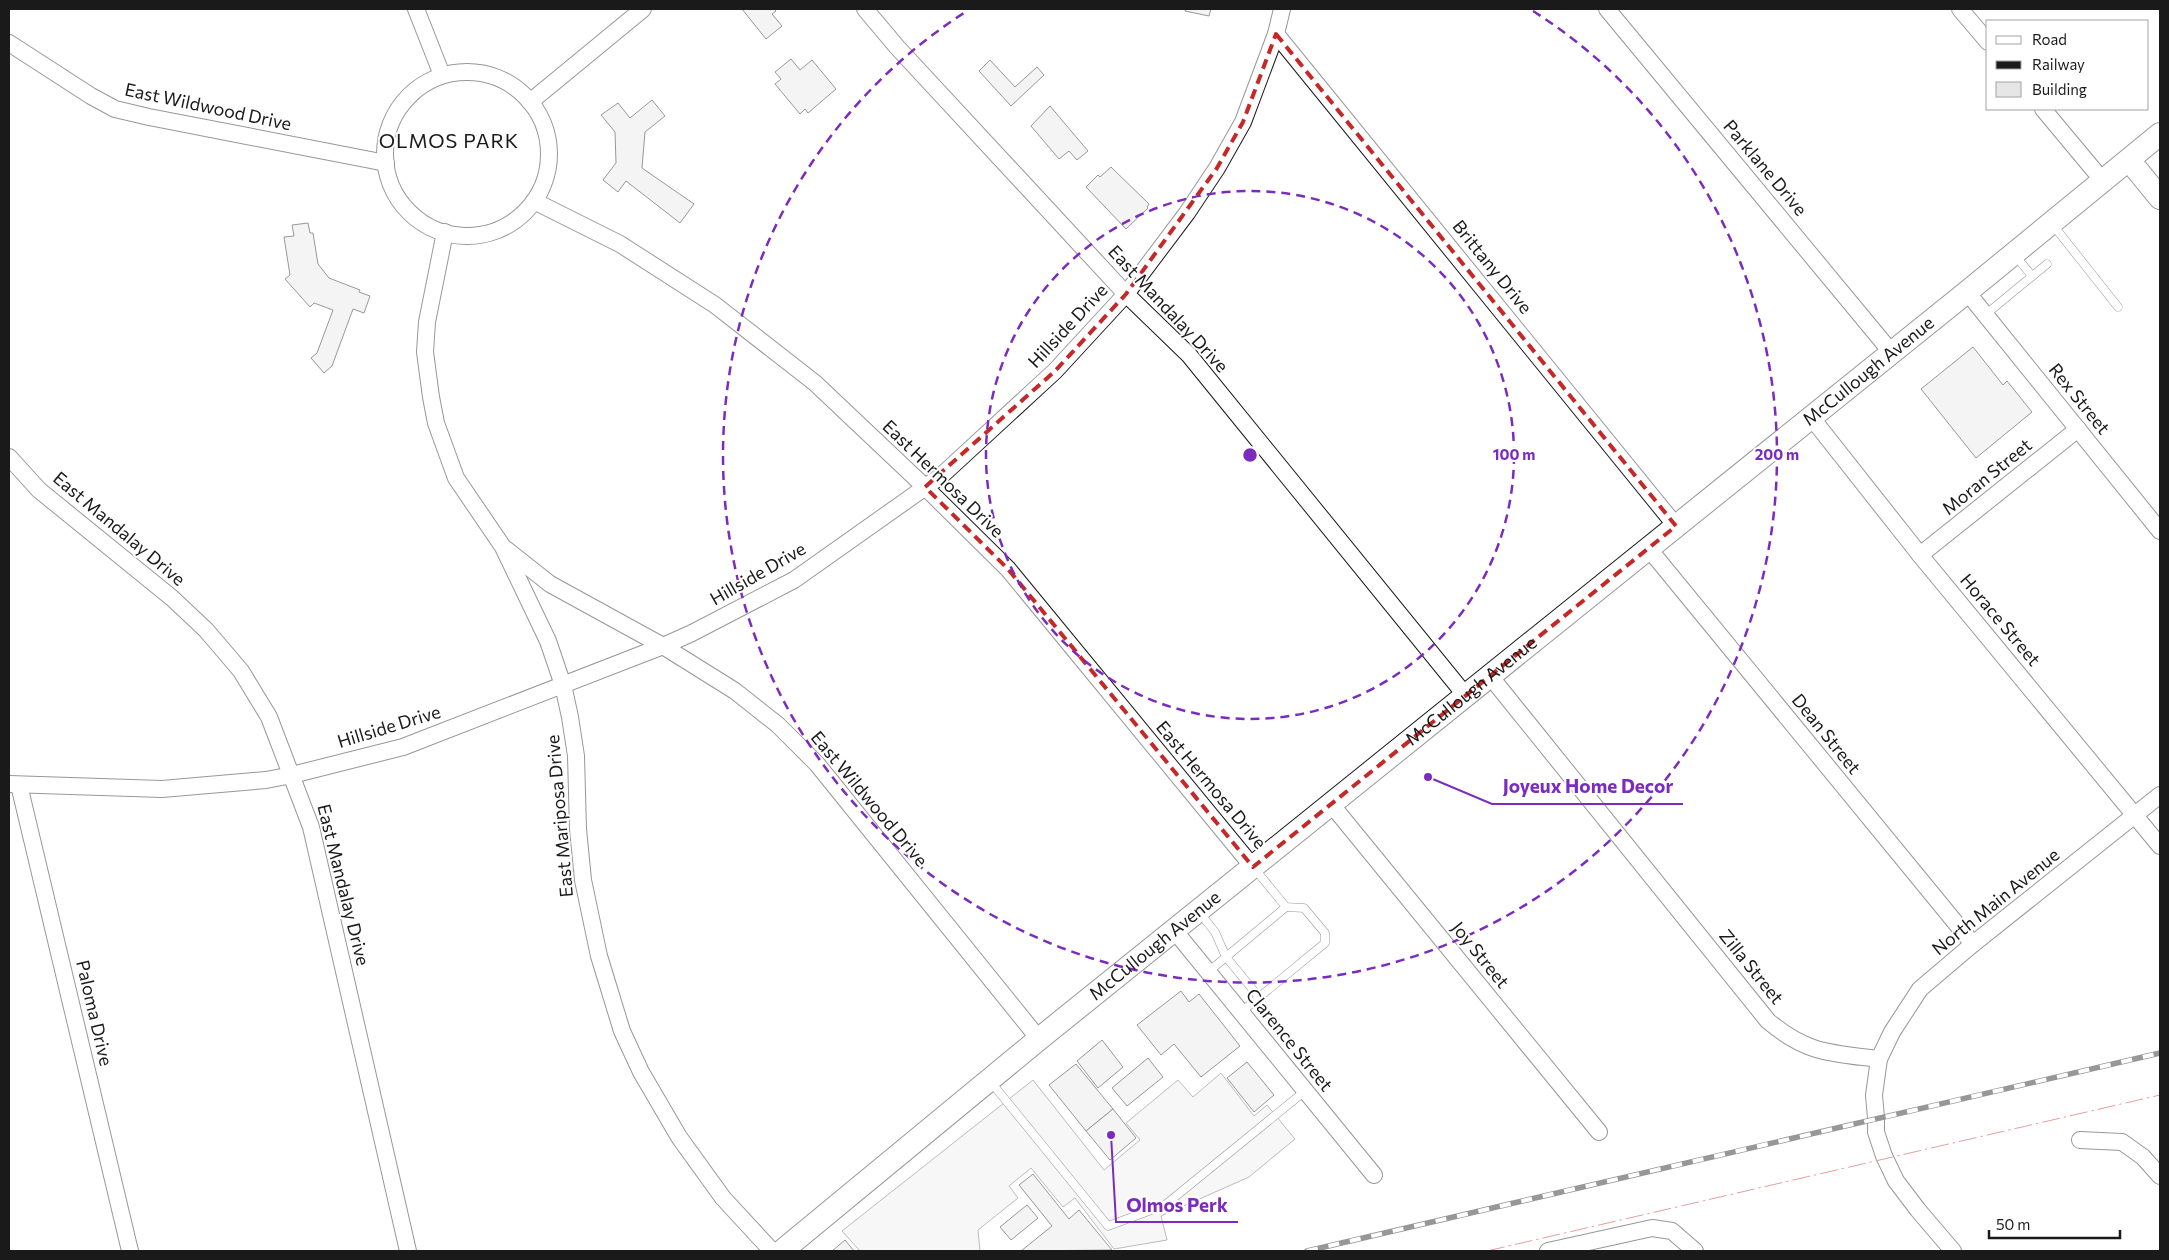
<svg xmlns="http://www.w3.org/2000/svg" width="2169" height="1260" font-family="Commissioner,sans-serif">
  <rect width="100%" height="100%" fill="#fff"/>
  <path fill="#ededed" stroke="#6a6a6a" d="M1221 1073 1254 1116 1267 1105 1295 1139 1249 1177 1161 1216 1167 1240 1114 1249 1075 1198 1063 1207 1031 1168 1009 1186 1018 1198 978 1230 980 1251H860L842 1231 1033 1080 1104 1170 1140 1140 1126 1123 1178 1080 1193 1097Z"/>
  <g fill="#e6e6e6" stroke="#1a1a1a">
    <path d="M742 9H774L776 11 772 14 782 26 766 39Z"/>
    <path d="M1186 9H1211L1209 16 1185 11Z"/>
    <path d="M791 59 800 70 812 60 836 89 808 113 805 109 800 114 775 84 781 79 775 72Z"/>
    <path d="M990 60 1015 87 1037 67 1044 75 1011 106 979 71Z"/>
    <path d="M652 100 665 116 645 132 642 168 694 204 680 223 626 181 618 192 603 180 616 163 615 132 601 115 618 103 630 118Z"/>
    <path d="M1050 106 1088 151 1077 160 1069 151 1059 159 1031 126Z"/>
    <path d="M1111 167 1149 204 1147 207 1148 208 1126 229 1086 187 1098 175 1100 177Z"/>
    <path d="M308 223 310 233H313L318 264 329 278 360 290 359 292 370 296 364 313 353 309 332 366 324 373 311 358 317 353 333 310 314 303 310 307 285 279 290 275 284 237 294 236 292 225Z"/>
    <path d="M1973 347 2003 385 2007 381 2032 412 1976 458 1921 389Z"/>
    <path d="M1181 991 1189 1002 1199 994 1240 1046 1201 1077 1174 1044 1161 1055 1137 1025Z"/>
    <path d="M1102 1040 1123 1067 1098 1088 1077 1061Z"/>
    <path d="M1148 1058 1163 1077 1127 1106 1112 1088Z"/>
    <path d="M1247 1062 1274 1095 1254 1112 1227 1078Z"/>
    <path d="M1076 1064 1113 1109 1086 1131 1049 1085Z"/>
    <path d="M1113 1109 1136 1138 1110 1160 1086 1131Z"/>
    <path d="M1033 1174 1069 1219 1079 1210 1112 1250 1021 1251 1052 1226 1019 1185Z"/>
    <path d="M1027 1205 1038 1218 1011 1240 1000 1227Z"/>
    <path d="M845 1240 854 1251H832Z"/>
  </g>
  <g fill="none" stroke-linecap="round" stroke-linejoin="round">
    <defs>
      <g id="lane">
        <path d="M2053 225 2118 307"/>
        <path d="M2014 254 2032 276"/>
        <path d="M1985 315 2047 264"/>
        <path d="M1199 912 1215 932 1226 957 1259 997"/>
        <path d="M1208 972 1286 907"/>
        <path d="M1240 1013 1325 943V933L1304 908 1286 907 1254 868"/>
        <path d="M990 1081 1108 1226 1165 1205 1305 1091"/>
      </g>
      <g id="street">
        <path d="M416 9 442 75"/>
        <path d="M865 9 897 47 1126 294 1189 355 1466 696"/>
        <path d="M1607 9 1892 353"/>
        <path d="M1960 9 1988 42"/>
        <path d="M1276 34 1676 526"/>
        <path d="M9 43 91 96 115 109 149 117 386 163"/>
        <circle cx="467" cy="154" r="82"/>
        <path d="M530 102 643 9"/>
        <path d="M2043 109 2103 181"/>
        <path d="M534 201 620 244 715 305 815 383 925 487 1008 569 1253 867"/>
        <path d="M445 232 427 322 425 352 431 397 436 423 456 478 503 547 548 641 563 685 570 717 576 756 578 829 583 880 599 956 622 1031 641 1072 679 1137 723 1198 772 1251"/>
        <path d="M1967 292 2160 531"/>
        <path d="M1811 417 1920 555 2160 846"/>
        <path d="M9 457 39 490 172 598 206 630 241 671 269 717 311 827 408 1251"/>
        <path d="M1649 549 1973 944"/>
        <path d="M507 550 550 584 663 646 735 691 778 725 817 764 1039 1039"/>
        <path d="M1920 555 2078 429"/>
        <path d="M1490 676 1768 1021C1807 1054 1831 1053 1879 1059"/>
        <path d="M9 784 162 789 266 780 292 775 403 747 663 646 692 633 794 580 941 476 1055 371 1126 294 1187 213 1217 168 1243 122 1276 34 1282 9"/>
        <path d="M19 785 130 1251"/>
        <path d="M1331 804 1599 1132"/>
        <path d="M1174 930 1374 1175"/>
        <path d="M2080 1140 2122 1142 2143 1157 2160 1176"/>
        <path d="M1548 1251 1652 1228 1672 1231 1695 1251"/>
        <path d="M1953 1251 1918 1210 1896 1181 1884 1156 1876 1132V1118L1874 1095 1879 1059 1892 1032 1920 989 1973 944 2160 795"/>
      </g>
      <g id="secondary">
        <path d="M2129 160 2160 198"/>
        <path id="s1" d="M782 1251 1039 1039 1967 292 2160 134"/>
      </g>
    </defs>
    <use href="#lane" stroke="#1a1a1a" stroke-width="9"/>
    <use href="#street" stroke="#1a1a1a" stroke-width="18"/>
    <use href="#secondary" stroke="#1a1a1a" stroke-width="24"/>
    <use href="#lane" stroke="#fff" stroke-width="8"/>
    <use href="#street" stroke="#fff" stroke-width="16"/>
    <use href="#secondary" stroke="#fff" stroke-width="22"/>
    <defs>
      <path id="rail" d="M1307 1251 2160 1053"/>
    </defs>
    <use href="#rail" stroke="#1a1a1a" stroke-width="5.5"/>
    <use href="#rail" stroke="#fff" stroke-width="4" stroke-dasharray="11" stroke-linecap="butt"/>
    <path stroke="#c62828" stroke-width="1" stroke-dasharray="18 4 2.5 4" stroke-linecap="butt" d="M1487 1251 2160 1095"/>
  </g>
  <path d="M0 0H2169V1260H0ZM1276 34 1676 526 1253 867 1008 569 925 487 1055 371 1126 294 1217 168 1243 122Z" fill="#fff" fill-opacity=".55" fill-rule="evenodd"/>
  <path fill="none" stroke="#c62828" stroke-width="4" stroke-dasharray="10 6" stroke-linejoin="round" d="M1276 34 1676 526 1253 867 1008 569 925 487 1055 371 1126 294 1217 168 1243 122Z"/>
  <g fill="none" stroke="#7b2cbf" stroke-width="2.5" stroke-dasharray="9 6">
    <circle cx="1250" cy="455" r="264"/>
    <path d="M1533 11A527 527 0 1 1 967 11"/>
  </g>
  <g text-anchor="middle" stroke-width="4" stroke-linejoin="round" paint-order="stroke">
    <g font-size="18" fill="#1a1a1a" stroke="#fff">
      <text transform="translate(208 107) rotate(12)" y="6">East Wildwood Drive</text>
      <text transform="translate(1765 168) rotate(50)" y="6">Parklane Drive</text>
      <text transform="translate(1492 267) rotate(51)" y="6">Brittany Drive</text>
      <text transform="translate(1168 309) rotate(47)" y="6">East Mandalay Drive</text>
      <text transform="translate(1068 326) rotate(-47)" y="6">Hillside Drive</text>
      <text dy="6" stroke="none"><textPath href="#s1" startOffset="1398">McCullough Avenue</textPath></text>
      <text transform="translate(2079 399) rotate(51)" y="6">Rex Street</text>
      <text transform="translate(1987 477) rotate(-39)" y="6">Moran Street</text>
      <text transform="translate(943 479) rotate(44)" y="6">East Hermosa Drive</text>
      <text transform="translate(119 529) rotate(40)" y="6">East Mandalay Drive</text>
      <text transform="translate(758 574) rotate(-30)" y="6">Hillside Drive</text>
      <text transform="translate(2000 620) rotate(50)" y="6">Horace Street</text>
      <text dy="6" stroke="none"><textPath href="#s1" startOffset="888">McCullough Avenue</textPath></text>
      <text transform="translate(389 727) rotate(-17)" y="6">Hillside Drive</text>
      <text transform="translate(1826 734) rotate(51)" y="6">Dean Street</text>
      <text transform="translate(1211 785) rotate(50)" y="6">East Hermosa Drive</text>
      <text transform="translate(869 799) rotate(50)" y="6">East Wildwood Drive</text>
      <text transform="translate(560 816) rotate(-95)" y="6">East Mariposa Drive</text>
      <text transform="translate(343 885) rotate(76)" y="6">East Mandalay Drive</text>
      <text transform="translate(1996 902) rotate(-39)" y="6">North Main Avenue</text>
      <text dy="6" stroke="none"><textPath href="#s1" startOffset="482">McCullough Avenue</textPath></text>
      <text transform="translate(1480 955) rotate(51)" y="6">Joy Street</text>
      <text transform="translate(1751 967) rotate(51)" y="6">Zilla Street</text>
      <text transform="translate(94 1013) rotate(77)" y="6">Paloma Drive</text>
      <text transform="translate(1289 1040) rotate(51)" y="6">Clarence Street</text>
    </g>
    <g font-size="20" letter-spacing="1" fill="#1a1a1a" stroke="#fff">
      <text x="449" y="148">OLMOS PARK</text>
    </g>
  </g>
  <circle cx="1250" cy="455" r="8" fill="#7b2cbf" stroke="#fff" stroke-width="2.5"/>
  <g font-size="15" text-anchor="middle" font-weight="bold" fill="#7b2cbf" stroke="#fff" stroke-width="4" stroke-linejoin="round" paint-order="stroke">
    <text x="1514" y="460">100 m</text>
    <text x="1777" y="460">200 m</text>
  </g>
  <path fill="none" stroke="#7b2cbf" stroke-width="2" d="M1428 777L1492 804H1683M1111 1135L1116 1222H1238"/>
  <g fill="#7b2cbf" stroke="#fff" stroke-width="2">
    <circle cx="1428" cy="777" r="5"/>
    <circle cx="1111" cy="1135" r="5"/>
  </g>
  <g font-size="19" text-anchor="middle" font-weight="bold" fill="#7b2cbf" stroke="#fff" stroke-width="4" stroke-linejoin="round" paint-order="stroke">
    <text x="1588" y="793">Joyeux Home Decor</text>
    <text x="1177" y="1212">Olmos Perk</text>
  </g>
  <rect width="2169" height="1260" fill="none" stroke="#1a1a1a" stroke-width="20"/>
  <rect x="1986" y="20" width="162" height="90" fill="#ffffff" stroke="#a3a3a3"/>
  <rect x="1996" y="36" width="25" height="8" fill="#ffffff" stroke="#a3a3a3"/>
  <text x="2032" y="45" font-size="15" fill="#1a1a1a">Road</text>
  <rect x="1996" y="61" width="25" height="8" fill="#1a1a1a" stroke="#a3a3a3"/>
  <text x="2032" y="70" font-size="15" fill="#1a1a1a">Railway</text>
  <rect x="1996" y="82" width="25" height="15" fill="#e6e6e6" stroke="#a3a3a3"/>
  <text x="2032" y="95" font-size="15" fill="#1a1a1a">Building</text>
  <path d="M1989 1230v8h131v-8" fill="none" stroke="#1a1a1a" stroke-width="2.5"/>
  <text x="1996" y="1230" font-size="15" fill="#1a1a1a" stroke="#ffffff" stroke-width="4" paint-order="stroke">50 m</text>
</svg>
